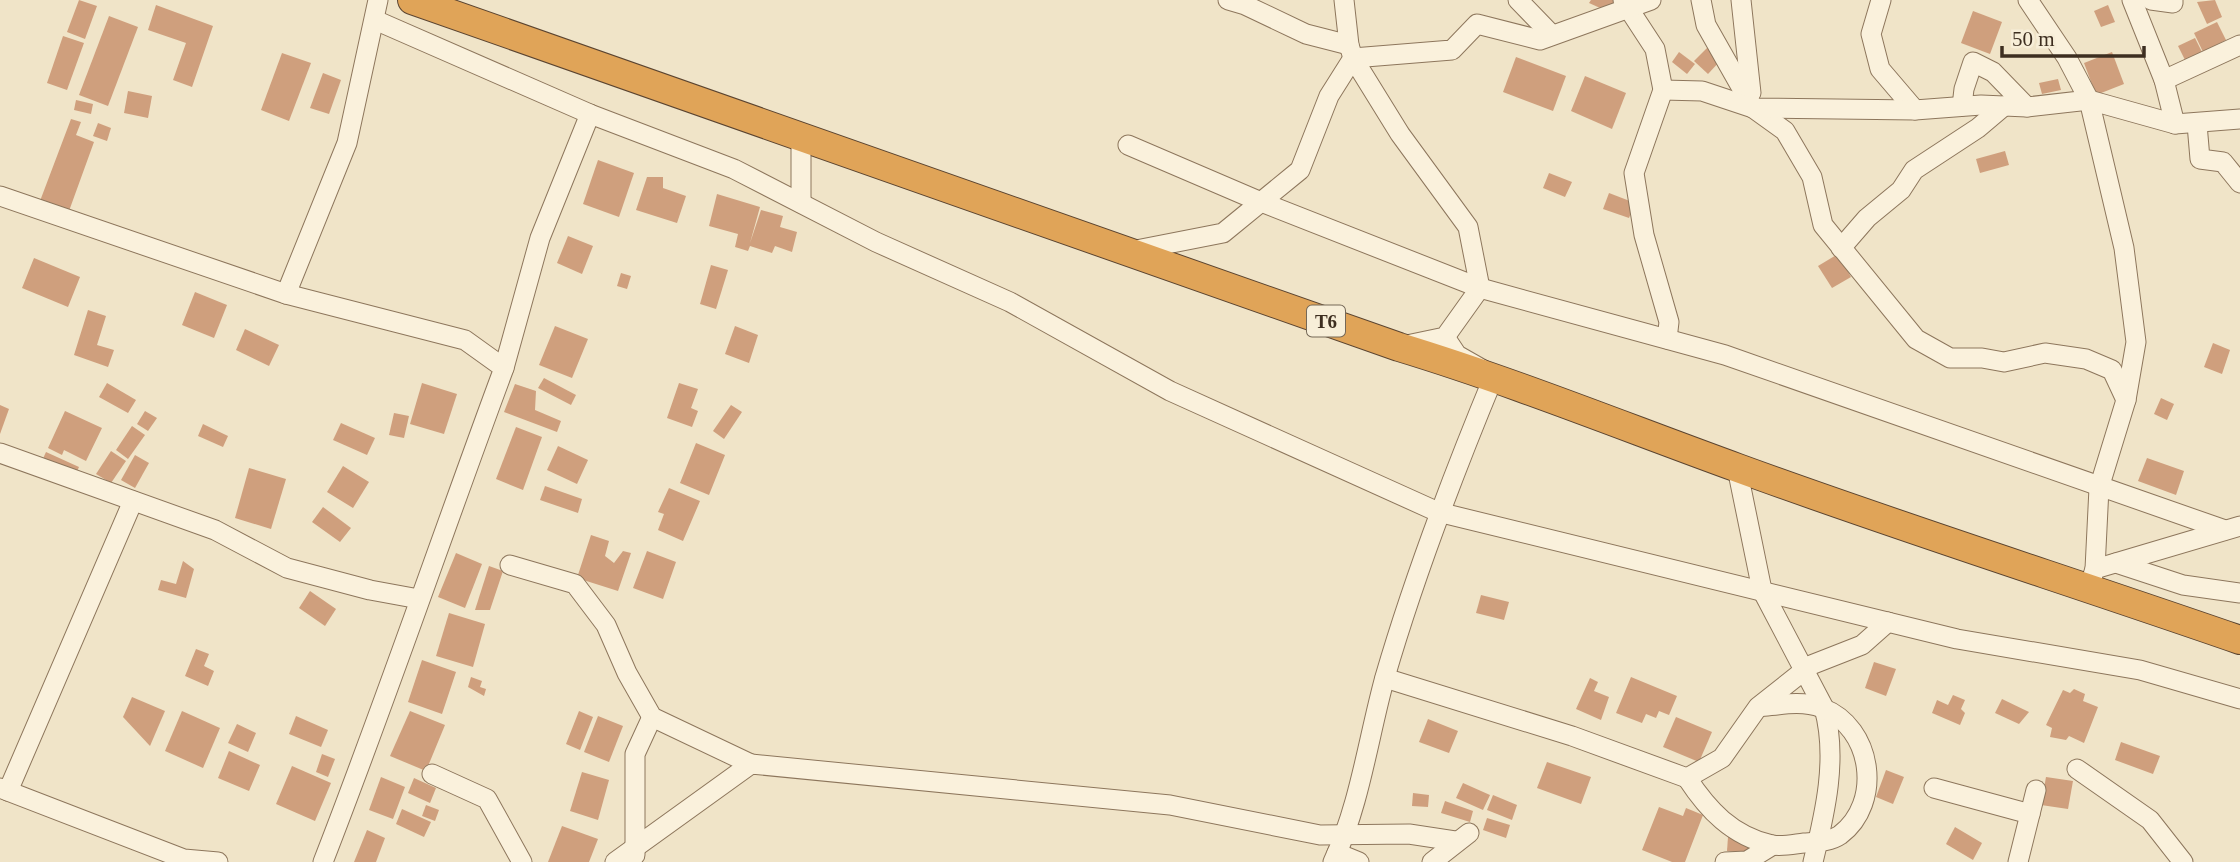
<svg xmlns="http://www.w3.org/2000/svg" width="2240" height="862" font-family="Georgia,serif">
  <rect width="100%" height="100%" fill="#f0e4c8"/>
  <g fill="#cf9f7d">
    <path d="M79 0 97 6 85 39 67 32Z"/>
    <path d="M1591 0H1615L1609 12 1589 3Z"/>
    <path d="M2215 0 2222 17 2207 24 2197 2Z"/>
    <path d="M156 5 213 26 192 87 173 80 186 43 148 30Z"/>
    <path d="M2108 5 2115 22 2101 27 2094 11Z"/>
    <path d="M1973 11 2002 22 1990 54 1961 43Z"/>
    <path d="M109 16 138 27 108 106 79 95Z"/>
    <path d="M2217 22 2226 40 2203 52 2194 33Z"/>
    <path d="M63 36 84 43 67 90 47 83Z"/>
    <path d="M2195 38 2202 52 2185 60 2178 46Z"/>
    <path d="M1708 47 1721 60 1708 74 1694 61Z"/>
    <path d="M1679 52 1695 64 1687 74 1672 62Z"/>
    <path d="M2112 52 2124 84 2096 95 2084 63Z"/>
    <path d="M282 53 311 63 289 121 261 110Z"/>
    <path d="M1516 57 1566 76 1553 111 1503 92Z"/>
    <path d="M323 73 341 80 329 114 310 108Z"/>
    <path d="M1585 76 1626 93 1612 129 1571 111Z"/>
    <path d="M2058 79 2061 90 2042 94 2039 83Z"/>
    <path d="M128 91 152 96 148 118 124 113Z"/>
    <path d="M76 100 93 104 91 114 74 110Z"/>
    <path d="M71 119 81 122 76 135 94 142 69 211 40 201Z"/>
    <path d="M98 123 111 128 107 141 93 136Z"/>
    <path d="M2005 151 2009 165 1980 173 1976 159Z"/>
    <path d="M598 160 634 173 619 217 583 204Z"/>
    <path d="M1549 173 1572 182 1565 197 1543 188Z"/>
    <path d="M647 177H663V188L686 196 677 223 636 210Z"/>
    <path d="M1609 193 1635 203 1629 218 1603 209Z"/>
    <path d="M717 194 760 207 750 243 761 210 783 216 780 227 797 232 792 252 775 246 772 253 750 246 748 251 735 247 738 234 709 226Z"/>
    <path d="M568 236 593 246 582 274 557 263Z"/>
    <path d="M1838 254 1851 277 1832 288 1818 266Z"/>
    <path d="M34 258 80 277 68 307 22 288Z"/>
    <path d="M711 265 728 270 716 309 700 304Z"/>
    <path d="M621 273 631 276 627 289 617 286Z"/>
    <path d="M195 292 227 305 214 338 182 325Z"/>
    <path d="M88 310 106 316 97 345 114 350 108 367 74 355Z"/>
    <path d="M555 326 588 339 572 378 539 365Z"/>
    <path d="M735 326 758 335 749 363 725 354Z"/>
    <path d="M245 329 279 345 269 366 236 350Z"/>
    <path d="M2213 343 2230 350 2222 374 2204 367Z"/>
    <path d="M544 378 576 395 571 405 538 388Z"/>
    <path d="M107 383 136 400 128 413 99 397Z"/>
    <path d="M422 383 457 394 444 434 410 424Z"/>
    <path d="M679 383 698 389 691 408 698 411 692 427 667 418Z"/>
    <path d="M515 384 536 391 535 410 561 421 557 432 504 412Z"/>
    <path d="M2161 398 2174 404 2167 420 2154 414Z"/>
    <path d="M0 405 9 409 0 434Z"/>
    <path d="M731 405 742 412 724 439 713 431Z"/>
    <path d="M65 411 102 428 86 461 64 450 62 455 48 448Z"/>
    <path d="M145 411 157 418 148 431 137 424Z"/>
    <path d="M394 413 409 416 404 438 389 435Z"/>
    <path d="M341 423 375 438 367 455 333 440Z"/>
    <path d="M203 424 228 436 223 447 198 436Z"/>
    <path d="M132 426 145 435 128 459 116 450Z"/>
    <path d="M516 427 542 437 523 490 496 479Z"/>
    <path d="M696 443 725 455 709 495 680 483Z"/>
    <path d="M558 446 588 460 577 484 547 470Z"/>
    <path d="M111 451 126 461 111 483 96 474Z"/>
    <path d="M46 452 79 467 74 478 41 463Z"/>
    <path d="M135 455 149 463 135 488 121 480Z"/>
    <path d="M2147 458 2184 471 2176 495 2138 481Z"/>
    <path d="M343 466 369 482 353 508 327 492Z"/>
    <path d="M249 468 286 479 271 529 235 518Z"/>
    <path d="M545 486 582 499 578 513 540 500Z"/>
    <path d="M669 488 700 501 683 541 658 530 664 514 658 512Z"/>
    <path d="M323 507 351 528 340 542 312 522Z"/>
    <path d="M591 535 609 541 605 556 614 563 623 551 631 553 618 591 577 578Z"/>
    <path d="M647 551 676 562 663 599 633 588Z"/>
    <path d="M456 553 482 564 465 608 438 597Z"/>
    <path d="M183 561 194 569 186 598 158 590 161 580 176 584Z"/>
    <path d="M489 566 503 571 490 610H475Z"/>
    <path d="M310 591 336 609 325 626 299 608Z"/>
    <path d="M1481 595 1509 602 1504 620 1476 613Z"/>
    <path d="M449 613 485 624 473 667 436 656Z"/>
    <path d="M196 649 209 654 204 666 214 671 208 686 185 676Z"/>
    <path d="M422 660 456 672 442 714 408 702Z"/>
    <path d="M1874 662 1896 669 1886 696 1865 688Z"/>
    <path d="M471 677 482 681 480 687 486 689 484 696 468 687Z"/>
    <path d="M1631 677 1677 696 1669 715 1659 711 1656 718 1646 714 1642 723 1616 713Z"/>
    <path d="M1590 678 1598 682 1594 691 1609 697 1601 720 1576 709Z"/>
    <path d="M2074 689 2085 694 2083 701 2098 707 2084 743 2069 736 2066 740 2050 737 2052 728 2046 725 2063 690 2070 693Z"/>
    <path d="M1953 695 1965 700 1961 709 1965 713 1960 725 1932 713 1937 700 1948 705Z"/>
    <path d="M132 697 165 711 150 746 123 717Z"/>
    <path d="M2002 699 2029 712 2019 724 1995 713Z"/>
    <path d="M182 711 220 728 203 768 165 751Z"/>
    <path d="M410 711 445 725 426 771 390 756Z"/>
    <path d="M579 711 593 717 580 750 566 744Z"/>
    <path d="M296 716 328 730 321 747 289 734Z"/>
    <path d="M598 716 623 726 609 762 584 752Z"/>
    <path d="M1676 717 1712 732 1699 762 1663 747Z"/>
    <path d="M1428 719 1458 731 1449 753 1419 742Z"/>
    <path d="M237 724 256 733 248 752 228 743Z"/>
    <path d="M2121 742 2160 756 2153 774 2115 760Z"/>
    <path d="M229 751 260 765 249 791 218 778Z"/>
    <path d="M322 754 335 759 328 777 316 772Z"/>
    <path d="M1547 762 1591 777 1581 804 1537 788Z"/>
    <path d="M292 766 331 783 315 821 276 804Z"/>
    <path d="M1886 770 1904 777 1893 804 1876 797Z"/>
    <path d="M582 772 609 780 598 820 570 811Z"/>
    <path d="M381 777 405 787 393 819 369 810Z"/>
    <path d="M2046 777 2073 781 2068 809 2041 805Z"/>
    <path d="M414 778 436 788 430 803 408 793Z"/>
    <path d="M1463 783 1490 795 1483 810 1456 798Z"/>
    <path d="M1413 793 1429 795 1428 807 1412 806Z"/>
    <path d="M1493 795 1517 805 1512 820 1487 810Z"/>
    <path d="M1445 801 1473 811 1470 822 1441 813Z"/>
    <path d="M426 805 439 810 435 821 422 816Z"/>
    <path d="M1659 807 1683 816 1686 808 1703 815 1685 862H1672L1642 850Z"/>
    <path d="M402 809 431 822 424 837 396 824Z"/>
    <path d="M1487 818 1510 825 1506 838 1483 830Z"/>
    <path d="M562 826 598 839 589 862H548Z"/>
    <path d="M1955 827 1982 843 1973 860 1946 844Z"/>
    <path d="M367 830 385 838 376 862H354Z"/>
    <path d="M1728 837 1749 839 1748 853 1727 851Z"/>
  </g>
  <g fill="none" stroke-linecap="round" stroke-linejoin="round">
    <defs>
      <g id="minor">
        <path d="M1228 0 1245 5 1306 34 1349 45"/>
        <path d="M1344 0 1349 45 1353 58 1400 134 1468 227 1480 288 1445 337 1402 346"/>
        <path d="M1518 0 1552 35"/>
        <path d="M1623 0 1655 49 1663 90 1634 173 1644 235 1669 322 1667 339"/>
        <path d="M1701 0 1706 25 1753 108 1785 131 1812 177 1823 225 1916 339 1950 358H1982L2004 362 2045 353 2086 359 2112 370 2126 400"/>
        <path d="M1741 0 1751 93"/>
        <path d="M1881 0 1871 34 1880 69 1915 110"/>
        <path d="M2028 0 2067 58 2089 100 2124 248 2136 342 2126 400 2099 488 2095 569"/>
        <path d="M2132 0 2164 80 2175 124"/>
        <path d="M2151 0 2173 3V0"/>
        <path d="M375 20 590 114 734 169 876 242 1010 302 1170 391 1438 512 1957 639 2140 670 2240 699"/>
        <path d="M1353 58 1452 50 1477 24 1540 40 1651 0"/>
        <path d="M2164 80 2240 45"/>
        <path d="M1663 90 1702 91 1753 108 1915 110 1981 105 2027 107 2089 100 2175 124 2240 119"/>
        <path d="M1962 106 1964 89 1973 62 1993 72 2027 107"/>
        <path d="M2197 124 2200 159 2223 162 2240 183"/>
        <path d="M1128 145 1261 202 1480 288 1725 355 2225 530"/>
        <path d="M0 196 286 294"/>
        <path d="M801 203V140"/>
        <path d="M1841 248 1867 218 1901 190 1914 170 1978 128 2004 106"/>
        <path d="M1131 251 1223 233 1300 170 1329 96 1353 58"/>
        <path d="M504 368 540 238 590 114"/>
        <path d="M0 453 215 530 287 568 370 590 419 599"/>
        <path d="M1737 468 1762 590 1824 708C1838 758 1825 813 1813 862"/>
        <path d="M2116 563 2183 585 2240 593"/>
        <path d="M510 565 575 584 606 625 627 673 652 717 751 764"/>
        <path d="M2091 581 2095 569 2240 526"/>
        <path d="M1385 678 1572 736 1687 778 1722 758 1758 707 1811 665 1862 645 1888 622"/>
        <path d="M2077 769 2150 820 2183 862"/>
        <path d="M432 774 487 799 522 862"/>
        <path d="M1687 778C1708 810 1732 836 1772 845 1782 847 1795 844 1804 843 1816 842 1830 842 1840 835 1883 803 1873 727 1822 708 1802 700 1780 705 1759 707"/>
        <path d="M0 788 184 859 218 862"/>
        <path d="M1934 788 2030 814"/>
        <path d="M8 791 133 501"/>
        <path d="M1337 853 1359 862"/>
        <path d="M635 855V754L652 717"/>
        <path d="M323 862C387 698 443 532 504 368L465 340 286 294 347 143 378 0"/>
        <path d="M615 862 751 764 1170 805 1320 835 1409 834 1455 841"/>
        <path d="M1333 862C1360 804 1368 739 1385 677 1415 574 1453 475 1494 376L1457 355 1445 337"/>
        <path d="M1432 862 1469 833"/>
        <path d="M1725 862 1747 861 1773 845"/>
        <path d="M2018 862 2036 790"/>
      </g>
      <path id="highway" d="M412 0 1399 347C1514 382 1625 427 1738 468 1905 529 2073 582 2240 640"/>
    </defs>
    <use href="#minor" stroke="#8d765c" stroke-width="21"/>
    <use href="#highway" stroke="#5b4430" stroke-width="30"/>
    <use href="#minor" stroke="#faf1dc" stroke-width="19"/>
    <use href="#highway" stroke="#e0a458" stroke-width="28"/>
  </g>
  <g text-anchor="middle" stroke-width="5" stroke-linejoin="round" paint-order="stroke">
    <rect fill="#f7eed8" stroke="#756857" stroke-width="2" x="1307" y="305.5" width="38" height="31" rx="5"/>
    <g font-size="19" font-weight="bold" fill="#3d2e20">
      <text x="1326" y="328">T6</text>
    </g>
  </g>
  <path d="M2002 46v10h142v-10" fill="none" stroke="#3d2e20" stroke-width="3.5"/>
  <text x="2012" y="46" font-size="21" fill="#3d2e20" stroke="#f7eed8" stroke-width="5" paint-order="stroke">50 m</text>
</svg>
